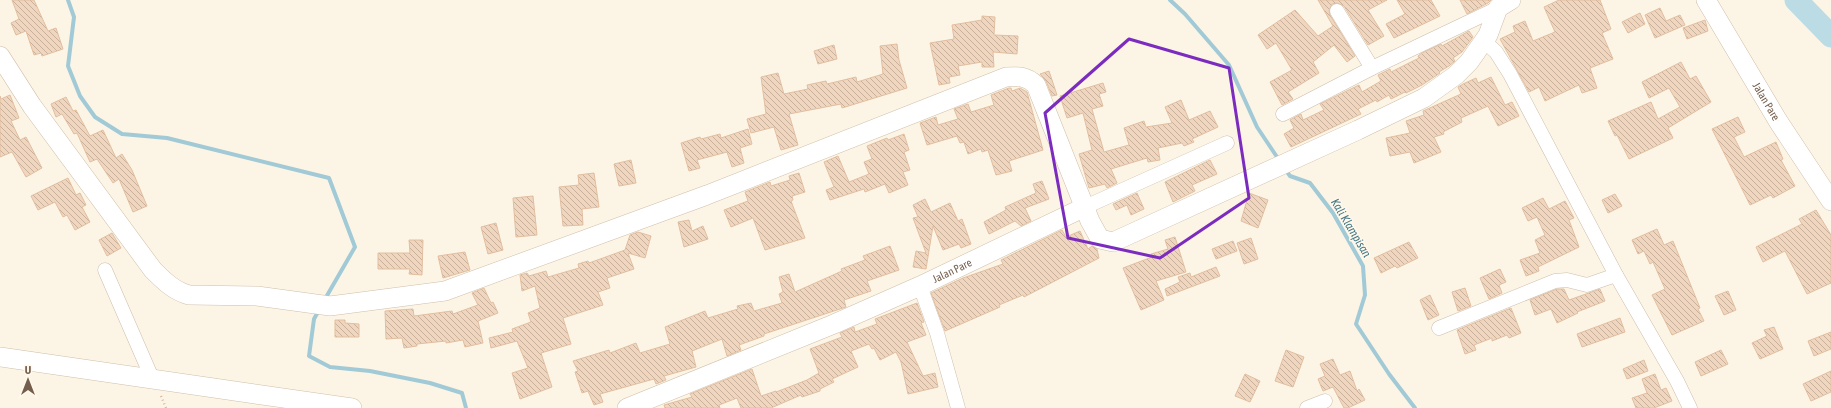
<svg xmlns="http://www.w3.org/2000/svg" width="1831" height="408" font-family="'Asap Condensed',sans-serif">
  <defs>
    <pattern id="building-back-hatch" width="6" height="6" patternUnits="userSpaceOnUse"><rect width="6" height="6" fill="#f0d6be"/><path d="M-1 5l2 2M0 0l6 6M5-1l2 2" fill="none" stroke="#c7b19c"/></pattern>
  </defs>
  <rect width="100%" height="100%" fill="#fcf5e6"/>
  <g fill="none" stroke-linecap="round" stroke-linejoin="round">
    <g stroke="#a1cad6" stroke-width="4">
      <path d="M68 0 74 17 68 66 80 96 95 117 122 134 167 138 329 178 355 247 325 299"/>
      <path d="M1170 0 1185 14 1229 65 1257 127 1279 160"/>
      <path d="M1285 169 1290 176 1310 183 1333 213 1363 266 1365 295 1356 324 1389 374 1415 408"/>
      <path d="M319 310 314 319 309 356 330 367 370 371 430 383 462 393 466 408"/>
    </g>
    <path stroke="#bbdce5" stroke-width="23" d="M1796 0 1831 36"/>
  </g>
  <g fill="url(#building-back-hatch)" stroke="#e3be9f">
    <path d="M12 0H34L48 31 56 28 63 49 42 56 41 53 34 55 26 31 16 35 11 23 19 19Z"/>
    <path d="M1318 0H1387L1368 10 1384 36 1368 45 1344 6 1337 3 1332 4 1329 11 1330 15 1355 56 1347 62 1334 45 1313 62 1319 73 1288 92 1293 99 1282 105 1270 82 1292 70 1276 43 1267 49 1258 35 1295 10 1318 36 1333 26Z"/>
    <path d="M1397 0H1431L1440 16 1394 38 1386 24 1405 14Z"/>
    <path d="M1460 0H1491L1488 3 1467 14Z"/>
    <path d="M1559 0H1600L1611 29 1602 33 1613 59 1590 68 1597 88 1582 93 1579 85 1545 101 1539 87 1529 92 1500 39 1515 32 1513 26 1525 21 1533 41 1555 32 1544 7Z"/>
    <path d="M1660 8 1666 21 1680 15 1685 25 1655 38 1645 15Z"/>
    <path d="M1640 13 1645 24 1628 33 1622 22Z"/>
    <path d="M982 16 995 17 994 35 1018 36 1017 54 993 52 994 67H982V62L958 66 960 75 949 77 950 83 939 85 930 43 954 39 952 25 982 20Z"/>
    <path d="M1705 20 1708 31 1687 39 1683 28Z"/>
    <path d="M1469 31 1473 37 1462 52 1453 58 1455 61 1449 66 1439 72 1440 73 1422 85 1406 93 1405 92 1391 99 1389 95 1377 102 1376 100 1358 109 1361 114 1291 147 1284 134 1294 128 1290 120 1301 114 1303 120 1324 110 1320 104 1359 85 1362 92 1381 81 1378 75 1390 69 1391 72 1419 58 1418 56 1422 53 1441 44 1442 46Z"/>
    <path d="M897 44 899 60 907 88 842 108 841 104 789 114 798 145 781 150 774 127 751 133 747 119 766 114 761 77 778 73 784 94 808 89 807 85 826 81 827 84 856 77 857 82 883 74 880 46Z"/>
    <path d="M834 45 837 59 818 64 814 51Z"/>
    <path d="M1681 62 1690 79 1696 76 1711 102 1668 128 1673 138 1629 159 1617 135 1615 136 1608 121 1651 102 1658 119 1680 107 1669 88 1649 98 1642 82Z"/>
    <path d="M1049 71 1057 95 1052 96 1046 81 1040 74Z"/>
    <path d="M1491 77 1505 105 1512 102 1519 116 1498 126 1488 106 1461 118 1462 122 1443 132 1444 134 1434 137 1441 152 1414 163 1410 152 1390 156 1386 138 1410 133 1406 121 1424 115 1423 111 1461 94 1458 87 1463 84 1476 78 1478 83Z"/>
    <path d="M1103 83 1106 92 1099 94 1103 106 1092 109 1104 152 1129 145 1124 128 1144 121 1146 127 1172 123 1165 107 1181 100 1189 120 1210 111 1218 127 1192 139 1194 142 1184 146 1182 143 1158 148 1160 160 1148 162 1147 158 1111 169 1117 183 1107 188 1105 184 1089 188 1079 154 1092 150 1083 113 1067 118 1060 96Z"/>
    <path d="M1009 88H1011L1012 91 1020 88 1027 92 1043 150 1009 161 1012 171 996 175 988 150 982 152 981 149 968 154 964 142 960 143 957 136 927 145 920 123 936 117 938 125 958 119 954 109 968 104 971 112 994 105 991 95Z"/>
    <path d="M10 95 19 118 11 121 20 140 26 137 42 168 26 177 12 152 0 157V96L1 99Z"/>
    <path d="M66 97 73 111 76 110 90 136 103 130 116 158 122 154 132 170 147 206 133 212 119 179 113 183 97 159 90 162 77 133 74 134 62 114 56 117 51 104Z"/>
    <path d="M1738 117 1745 132 1734 137 1744 157 1776 142 1783 159 1781 160 1795 186 1773 198 1771 195 1750 205 1712 129Z"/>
    <path d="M748 129 752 144 740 148 744 163 732 167 727 152 697 160 700 168 689 171 681 143 700 137 701 139 720 134 721 138Z"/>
    <path d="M904 134 909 150 904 152 910 170 903 172 908 185 889 193 885 184 865 192 864 189 830 200 826 190 834 187 824 162 838 156 849 182 869 174 864 162 872 159 867 146 887 138 888 140Z"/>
    <path d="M631 160 636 183 619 186 614 164Z"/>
    <path d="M1210 160 1217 174 1192 185 1195 191 1173 202 1165 182Z"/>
    <path d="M594 173 599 207 582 209 583 225 563 226 559 187 579 185 578 175Z"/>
    <path d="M799 173 805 192 792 196 793 200 791 201 805 238 765 250 753 218 731 227 724 210 748 201 745 192 770 182 771 186 790 180 789 176Z"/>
    <path d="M68 178 76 195 80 193 86 205 82 207 90 222 75 230 67 215 63 217 55 202 38 210 31 196Z"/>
    <path d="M1042 181 1049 199 1025 208 1031 221 1021 226 1015 221 989 234 984 222 1006 210 1005 207 1036 193 1033 184Z"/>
    <path d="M1137 193 1144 209 1131 215 1127 205 1116 210 1113 204Z"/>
    <path d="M1249 193 1268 200 1258 228 1241 221Z"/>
    <path d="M1615 194 1622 206 1608 213 1602 200Z"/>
    <path d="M533 196 537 235 516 237 513 198Z"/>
    <path d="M1543 198 1549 209 1565 201 1574 218 1569 220 1579 247 1538 267 1539 271 1526 276 1520 260 1540 253 1535 240 1545 235 1537 217 1528 221 1522 208Z"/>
    <path d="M925 199 931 212 950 203 958 221 962 219 971 244 961 248 959 244 943 250 933 226 926 269 913 267 916 251 926 253 913 218 918 217 913 205Z"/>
    <path d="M1816 210 1831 235V283L1807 294 1785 251 1763 262 1756 247 1802 224 1799 219Z"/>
    <path d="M689 220 692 231 703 226 708 239 684 247 678 222Z"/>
    <path d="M496 223 503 250 488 254 481 227Z"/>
    <path d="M1657 229 1664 245 1673 241 1700 308 1698 309 1704 321 1672 335 1652 295 1665 289 1653 262 1650 264 1644 251 1638 254 1632 240Z"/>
    <path d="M1062 230 1066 237 1080 231 1088 249 1092 246 1097 249 1099 258 1024 297 1023 295 999 305 1000 307 945 331 931 293 963 278 1003 264 1001 260Z"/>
    <path d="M638 232 651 236 645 258 628 253 634 269 607 278 610 288 598 292 603 305 563 318 571 344 541 353 552 387 520 399 512 373 528 368 517 341 491 348 489 338 513 332 512 329 531 322 528 313 540 308 535 286 522 291 520 275 527 273 529 276 546 271 548 277 579 268 578 264 588 261 589 263 625 250 630 235Z"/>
    <path d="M112 233 121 248 107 256 99 240Z"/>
    <path d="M1175 237 1186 272 1156 281 1164 300 1141 310 1123 268 1152 257 1151 254 1168 249 1165 240Z"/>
    <path d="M1251 238 1258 259 1244 264 1237 243Z"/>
    <path d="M409 240H423L422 275 409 274 410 269H378V253H410Z"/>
    <path d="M1233 241 1237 251 1216 259 1212 249Z"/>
    <path d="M1409 242 1418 258 1397 268 1395 266 1381 273 1374 258Z"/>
    <path d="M890 246 899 270 867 281 871 291 844 300 846 307 764 334V336L739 345 741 350 727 356 722 339 692 351 696 367 664 376 666 380 656 384 654 379 600 394 603 402 594 405 588 391 582 393 575 372 578 371 573 361 609 350 610 353 636 343 640 353 670 344 665 327 705 311 708 318 738 309 737 306 751 303 754 311 782 303 779 294 783 292 779 277 789 274 795 292 842 271 841 269 865 260 863 256Z"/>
    <path d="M465 252 470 270 443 278 438 256Z"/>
    <path d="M1216 267 1220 276 1167 296 1165 289 1180 282 1178 277 1190 273 1191 277Z"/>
    <path d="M1500 269 1506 282 1499 285 1502 293 1489 299 1480 278Z"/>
    <path d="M484 288 491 303 493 302 498 313 478 321 483 343 465 347 463 340 446 343V341L417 344V346L404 348 402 338 386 339 385 311 413 309 414 316 452 311 453 314 478 305 472 293Z"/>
    <path d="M1465 288 1471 306 1458 311 1452 292Z"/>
    <path d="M1557 289H1564L1569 300 1600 289 1605 301 1577 312 1578 313 1557 323 1551 309 1535 315 1530 300Z"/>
    <path d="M1728 291 1736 310 1724 315 1715 296Z"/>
    <path d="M1430 295 1439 315 1428 320 1420 300Z"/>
    <path d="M917 303 924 322 921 323 926 335 907 342 923 376 935 373 938 387 908 394 901 362 896 352 880 360 874 348 872 349 869 344 851 351 858 367 832 379 834 382 820 389V391L802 397 801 395 771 408H741L737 398 719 405 720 408H665L664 405 692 397 690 394 752 369 761 396 776 391V392L807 380 819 373 810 349 842 337 840 333 854 327 855 332 877 324 875 319Z"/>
    <path d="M1511 308 1521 333 1509 338 1507 335 1492 341V338L1474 345 1476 350 1465 354 1457 330Z"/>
    <path d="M1620 318 1625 332 1582 347 1577 334Z"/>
    <path d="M335 320H345V323L359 324V337H335Z"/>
    <path d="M1774 327 1783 349 1760 359 1752 343 1767 336 1764 330Z"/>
    <path d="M1831 332V349L1814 356 1808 341Z"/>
    <path d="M1286 350 1304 357 1293 387 1275 381Z"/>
    <path d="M1721 350 1728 364 1701 376 1695 362Z"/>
    <path d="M1333 359 1340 375 1350 371 1357 391 1359 389 1365 400 1348 408H1344L1333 387 1323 391 1318 379 1325 376 1320 364Z"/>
    <path d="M1644 360 1648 371 1627 379 1623 369Z"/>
    <path d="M1831 371V392L1811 401 1803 384Z"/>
    <path d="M1245 374 1260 381 1250 402 1235 396Z"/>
    <path d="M1655 374 1661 390 1666 388 1672 401 1654 408H1636L1632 398 1647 393 1642 379Z"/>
  </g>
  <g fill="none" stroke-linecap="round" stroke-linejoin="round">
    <defs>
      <g id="street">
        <path d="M1337 11 1372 68"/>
        <path d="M1484 41 1496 52 1510 74 1616 275 1677 381 1690 408"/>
        <path d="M1283 114 1372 68 1498 8V5"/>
        <path d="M1085 207 1227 143"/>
        <path d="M105 270 152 378"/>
        <path d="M920 286 937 333 958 408"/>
        <path d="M1439 328 1555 281 1567 280 1587 285 1616 275"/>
        <path d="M1307 408 1325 401"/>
      </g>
      <g id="secondary">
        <path id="s1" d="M1706 0 1778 121 1831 201"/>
        <path d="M0 56 32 106 153 270C164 281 174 291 189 295L257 296 330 306 445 291 707 195 1006 77C1019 76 1026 76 1036 85L1090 221 1100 239 1113 242 1358 130 1424 98 1456 75 1469 62 1488 35 1498 8 1511 0"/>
        <path d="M0 357 352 408"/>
        <path id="s2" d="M627 408 834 324 920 286 1085 207"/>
      </g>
    </defs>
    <use href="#street" stroke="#cdbdac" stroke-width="15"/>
    <use href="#secondary" stroke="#d0bea9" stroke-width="20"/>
    <path stroke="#d5b9a1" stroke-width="2.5" stroke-dasharray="1 3" stroke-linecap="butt" d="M161 396 166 408"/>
    <use href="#street" stroke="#fff" stroke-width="14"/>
    <use href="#secondary" stroke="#fff" stroke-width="19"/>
  </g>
  <path fill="none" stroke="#7b2cbf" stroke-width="3" stroke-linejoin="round" d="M1129 39 1229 68 1249 198 1160 258 1068 238 1045 113Z"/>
  <g text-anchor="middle" stroke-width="3" stroke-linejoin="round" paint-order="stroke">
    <g font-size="11" fill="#745d4b" stroke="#fff9ec">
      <text dy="4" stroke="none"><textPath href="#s1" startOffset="118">Jalan Pare</textPath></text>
      <text dy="4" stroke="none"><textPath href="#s2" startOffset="353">Jalan Pare</textPath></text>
    </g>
    <g font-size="12" font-style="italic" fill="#457787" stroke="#fff9ec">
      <text transform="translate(1351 228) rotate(59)" y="4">Kali Klampisan</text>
    </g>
  </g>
  <g transform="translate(28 380)" stroke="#fff9ec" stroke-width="3" paint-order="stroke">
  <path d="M0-3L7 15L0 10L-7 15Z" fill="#745d4b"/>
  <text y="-6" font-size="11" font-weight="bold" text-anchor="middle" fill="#745d4b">U</text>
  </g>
</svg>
